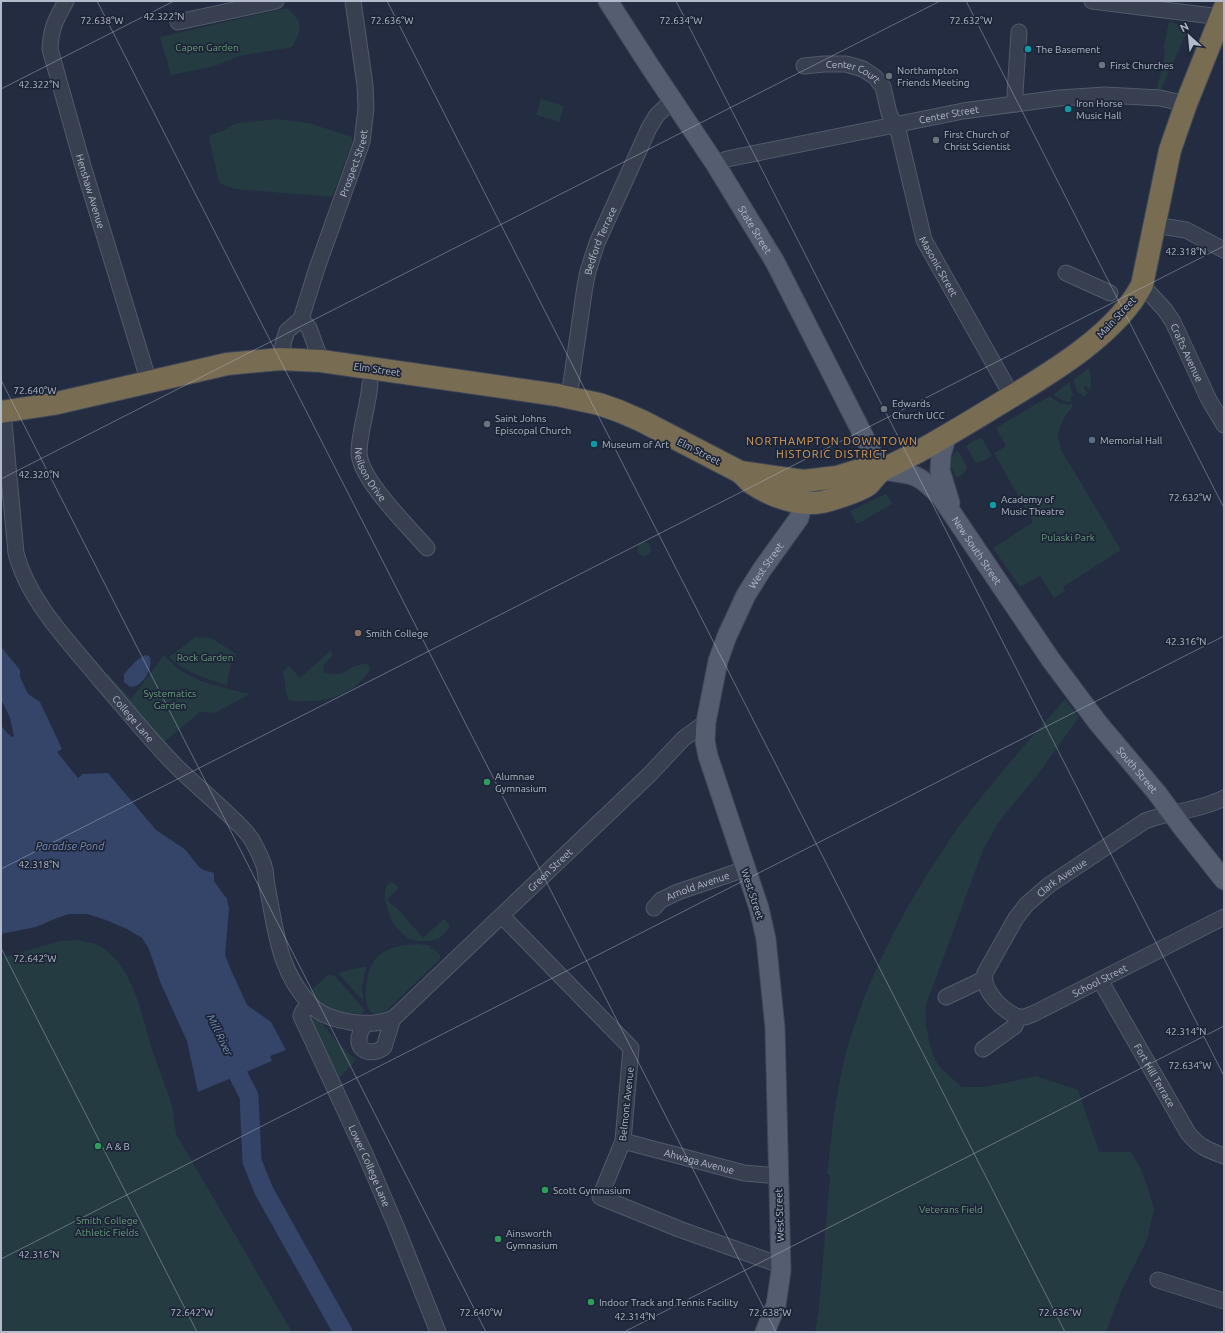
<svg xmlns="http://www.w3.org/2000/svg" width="1225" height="1333" font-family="Ubuntu,sans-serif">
  <rect width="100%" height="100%" fill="#232c41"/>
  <g fill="#253b42">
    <path d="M287 8C304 22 302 29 292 47L239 56 215 66 171 75 160 37Z"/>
    <path d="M1169 22 1189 27 1161 89H1157C1159 77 1167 57 1164 46Z"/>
    <path d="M541 99 564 106 559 122 536 115Z"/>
    <path d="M278 119 309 123 352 137V143L332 197 235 189 219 183 209 139 210 135 220 132 237 123Z"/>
    <path d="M1089 368C1091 375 1092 382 1090 390L1086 386 1084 387V389L1088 393 1083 397 1080 393H1078L1073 380Z"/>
    <path d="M1069 382 1073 395 1071 396V402L1064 401 1053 395Z"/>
    <path d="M1050 396C1056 401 1063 406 1072 404L1073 407C1066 413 1059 426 1058 435 1058 440 1061 444 1060 448L1121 550 1063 587 1065 591 1054 598 1040 576 1020 587 993 548 1033 522 994 453 1006 446 996 428Z"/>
    <path d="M982 438 992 456 978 463 975 462 966 446 975 440Z"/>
    <path d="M956 451 959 452 967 467 964 473 957 478 949 464 952 456Z"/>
    <path d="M885 494 887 495 892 504 859 523H856L850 511Z"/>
    <circle cx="644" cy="549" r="7"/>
    <path d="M196 637 211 638 236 654 230 667 227 685C209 680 182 671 169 657Z"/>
    <path d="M330 651 333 655 323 666 325 673C330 674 336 675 341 673 351 670 358 661 369 665L370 670C356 691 336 700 311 701 304 701 296 702 289 700L287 696 283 672 289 666 300 678Z"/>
    <path d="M164 655C184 681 221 687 250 694L215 713 200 712 163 743 105 677 108 674 131 699Z"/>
    <path d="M1065 699 1079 717 1035 778 1005 814 997 825 983 850 926 1005C924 1021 929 1048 937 1063 941 1070 955 1080 962 1087H985L1036 1076 1078 1090 1099 1152H1131L1140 1167 1147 1185 1154 1210 1147 1240 1122 1290 1106 1332H815L819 1308 830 1175 827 1174C832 1132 836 1090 847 1049 866 982 899 917 937 859 945 848 951 837 959 826 992 782 1029 740 1065 699Z"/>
    <path d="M391 882 395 884 399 888 387 899 394 907H396L423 938 444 919 450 926C446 934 438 941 429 941 423 941 415 942 410 939 404 936 398 930 394 924 389 916 378 887 391 882Z"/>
    <path d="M76 940C87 942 99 943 107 951 135 974 142 1016 152 1049 158 1069 168 1089 173 1110 174 1118 175 1126 176 1134L292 1332H1V958L60 941Z"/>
    <path d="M419 944 431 946 430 948 431 949 433 948 440 955V959L387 1010C358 1030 364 974 374 961 377 956 383 952 388 950 397 945 409 945 419 944Z"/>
    <path d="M363 967H365L366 968 362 987 363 1001 339 974 341 972Z"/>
    <path d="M328 975H332L335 976 363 1008 364 1012 361 1014 333 1012 328 1010 310 991Z"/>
    <path d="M310 1014H314L339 1044 356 1060 339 1078H338L309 1016Z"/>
  </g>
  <g fill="#344569">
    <path d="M1 647 20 670V677L28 694 40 702 62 749 57 752 78 778 83 774 108 773 156 830 180 846C188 849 194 864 202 869 206 872 211 871 214 873V881L227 899 229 909 225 955 231 970 247 1005 271 1022 286 1050 270 1056 272 1061 198 1092 187 1041 161 984 149 949 142 938 127 929 106 920 87 914H69L57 918 36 927 1 934V725L7 733 12 737 14 736 10 718 1 699Z"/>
    <path d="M145 655 149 656C155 665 143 688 130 687L124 682V674L136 661Z"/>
  </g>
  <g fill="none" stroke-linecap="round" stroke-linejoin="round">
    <path stroke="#344569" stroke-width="19" d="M227 1053 249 1096 252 1161 264 1191 343 1332"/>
    <defs>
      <g id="minor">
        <path id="s1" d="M66 1C56 20 51 27 50 49L83 166 149 382"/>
        <path d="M1092 1 1221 17"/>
        <path d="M178 22 276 1"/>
        <path id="s2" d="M804 66 824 64H846L863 69 875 77 883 87 889 113 899 134 924 240 1012 396"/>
        <path d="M1016 104 1015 93 1019 32"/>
        <path id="s3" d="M716 165 727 159 963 111 1059 98 1105 95 1160 98 1186 104"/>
        <path d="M1155 225 1186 230 1224 250"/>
        <path d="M1066 273 1110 293"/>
        <path id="s4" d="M1142 285 1165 310 1173 322 1209 400 1224 425"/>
        <path d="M301 319 309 328 321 361"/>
        <path id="s5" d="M280 359 284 340 287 331 301 319 317 268 362 142 366 108 365 85 353 1"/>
        <path id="s6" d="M370 384C368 407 360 429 359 451 358 478 409 527 427 548"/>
        <path id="s7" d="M569 397 585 286 588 271 597 243 649 128 657 115 673 100"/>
        <path id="s8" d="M3 412 16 553C28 601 70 643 101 681 126 709 149 739 176 766 192 782 209 796 226 812 235 821 245 829 252 840 257 849 263 860 265 870 266 875 266 881 267 886 276 930 278 971 311 1005 328 1023 374 1029 395 1017L650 774 683 739 706 722"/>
        <path id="s9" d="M654 908 661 900 678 892 745 869"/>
        <path d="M502 916 631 1048 623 1141 600 1197 679 1229 780 1265"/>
        <path id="s10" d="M1100 980 1188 1133C1199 1147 1208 1150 1224 1156"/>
        <path d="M946 997 984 979"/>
        <path id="s11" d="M310 1004 303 1011 301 1016 366 1156 396 1226 438 1332"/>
        <path id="s12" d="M1018 1017C1002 1010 982 991 985 973L1016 918 1027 904 1049 885 1145 821C1171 811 1199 811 1224 798"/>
        <path d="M367 1023C364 1026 361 1029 360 1034 354 1051 372 1057 384 1047L393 1018"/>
        <path id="s13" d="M983 1049 1015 1026 1018 1017H1025L1035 1013 1224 917"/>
        <path id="s14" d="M623 1141 744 1173 778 1176"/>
        <path d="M1158 1280 1224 1301"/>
      </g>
      <g id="major">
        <path id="s15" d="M608 1 651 68 716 165 775 262 881 470C914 474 918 473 941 497L1051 660 1098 723 1157 793"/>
        <path d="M947 435 941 455 940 470 950 503"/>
        <path d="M1182 827 1224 880"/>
        <path id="s16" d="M765 1332 776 1305 781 1271 775 1028 766 939 759 908 708 756 705 741 706 722 718 661 727 636 746 595 761 571 799 518 803 502V488"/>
      </g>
      <g id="highway">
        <path d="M1 412 53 404 227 364 280 359 321 361 557 395 599 404 619 411 642 421 740 472 803 481 837 477 860 470H881"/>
        <path d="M742 474C746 477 749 482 753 484 772 497 800 506 822 502 835 499 857 492 868 485 873 480 877 473 883 470 896 462 910 457 923 449 952 433 981 415 1009 398 1054 371 1117 333 1142 285L1170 150 1186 104 1224 9"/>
      </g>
    </defs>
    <use href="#minor" stroke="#525a6b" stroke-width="17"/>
    <use href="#major" stroke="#40485a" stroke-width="21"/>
    <use href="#highway" stroke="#3f4758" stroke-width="24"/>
    <use href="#minor" stroke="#373f51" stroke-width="15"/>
    <use href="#major" stroke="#555e71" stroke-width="19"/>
    <use href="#highway" stroke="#786d53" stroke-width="22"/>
    <defs>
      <path id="major-bridge" d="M1157 793 1182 827"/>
    </defs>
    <use href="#major-bridge" stroke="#40485a" stroke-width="21" stroke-linecap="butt"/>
    <use href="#major-bridge" stroke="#555e71" stroke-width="19"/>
  </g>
  <path fill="none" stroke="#b3bacb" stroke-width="1" stroke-opacity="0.45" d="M97 1 776 1332M387 1 1065 1332M676 1 1224 1076M966 1 1224 508M1 89 174 1M1 380 486 1332M1 479 940 1M1 869 1224 246M1 948 197 1332M1 1259 1224 636M624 1332 1224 1026"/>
  <g fill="#0f9aa8" stroke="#1c2436" stroke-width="1.5">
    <circle cx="1028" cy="49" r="4"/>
    <circle cx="1068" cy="109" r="4"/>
    <circle cx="594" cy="444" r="4"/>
    <circle cx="993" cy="505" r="4"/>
  </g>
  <g fill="#6b7280" stroke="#1c2436" stroke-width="1.5">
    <circle cx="1102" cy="65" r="4"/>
    <circle cx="889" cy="76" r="4"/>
    <circle cx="936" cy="140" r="4"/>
    <circle cx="884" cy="409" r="4"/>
    <circle cx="487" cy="424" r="4"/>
  </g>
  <circle fill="#5c6f8a" stroke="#1c2436" stroke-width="1.5" cx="1092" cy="440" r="4"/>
  <circle fill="#8d6e63" stroke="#1c2436" stroke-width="1.5" cx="358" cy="633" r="4"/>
  <g fill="#2e9e5b" stroke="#1c2436" stroke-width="1.5">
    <circle cx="487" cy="782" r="4"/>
    <circle cx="98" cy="1146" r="4"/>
    <circle cx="545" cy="1190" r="4"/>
    <circle cx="498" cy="1239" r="4"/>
    <circle cx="591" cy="1302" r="4"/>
  </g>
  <g text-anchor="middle" stroke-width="3.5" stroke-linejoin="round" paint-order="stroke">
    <g font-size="10" fill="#689f7b" stroke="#1c2436">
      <text x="207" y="51">Capen Garden</text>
      <text x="1068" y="541">Pulaski Park</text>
      <text x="205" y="661">Rock Garden</text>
      <text x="170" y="697">Systematics<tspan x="170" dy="12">Garden</tspan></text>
      <text x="951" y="1213">Veterans Field</text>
      <text x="107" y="1224">Smith College<tspan x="107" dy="12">Athletic Fields</tspan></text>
    </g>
    <g font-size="10" fill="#b3bacb" stroke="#1c2436" text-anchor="start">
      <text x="1036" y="53">The Basement</text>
      <text x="1110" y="69">First Churches</text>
      <text x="897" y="74">Northampton<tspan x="897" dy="12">Friends Meeting</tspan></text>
      <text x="1076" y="107">Iron Horse<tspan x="1076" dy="12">Music Hall</tspan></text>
      <text x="944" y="138">First Church of<tspan x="944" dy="12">Christ Scientist</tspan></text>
      <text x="892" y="407">Edwards<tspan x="892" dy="12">Church UCC</tspan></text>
      <text x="495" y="422">Saint Johns<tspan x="495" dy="12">Episcopal Church</tspan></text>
      <text x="1100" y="444">Memorial Hall</text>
      <text x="602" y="448">Museum of Art</text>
      <text x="1001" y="503">Academy of<tspan x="1001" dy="12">Music Theatre</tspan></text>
      <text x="366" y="637">Smith College</text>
      <text x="495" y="780">Alumnae<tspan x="495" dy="12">Gymnasium</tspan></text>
      <text x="106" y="1150">A &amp; B</text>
      <text x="553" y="1194">Scott Gymnasium</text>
      <text x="506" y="1237">Ainsworth<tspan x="506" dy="12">Gymnasium</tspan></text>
      <text x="599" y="1306">Indoor Track and Tennis Facility</text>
    </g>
    <g font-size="10" fill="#b3bacb" stroke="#1c2436">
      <text dy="4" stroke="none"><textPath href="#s2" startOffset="51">Center Court</textPath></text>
      <text dy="4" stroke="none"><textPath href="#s3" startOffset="239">Center Street</textPath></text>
      <text dy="4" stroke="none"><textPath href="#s5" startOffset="212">Prospect Street</textPath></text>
      <text dy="4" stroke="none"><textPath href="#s1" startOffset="199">Henshaw Avenue</textPath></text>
      <text dy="4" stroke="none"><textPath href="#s15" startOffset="272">State Street</textPath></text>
      <text dy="4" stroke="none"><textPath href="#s7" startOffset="160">Bedford Terrace</textPath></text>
      <text dy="4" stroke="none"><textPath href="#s2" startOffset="276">Masonic Street</textPath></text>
      <text transform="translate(1116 317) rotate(-47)" y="4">Main Street</text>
      <text dy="4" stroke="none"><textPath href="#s4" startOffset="82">Crafts Avenue</textPath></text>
      <text transform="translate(377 369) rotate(8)" y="4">Elm Street</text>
      <text transform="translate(699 451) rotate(27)" y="4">Elm Street</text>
      <text dy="4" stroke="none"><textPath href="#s6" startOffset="94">Neilson Drive</textPath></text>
      <text dy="4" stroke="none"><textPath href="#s15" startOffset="676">New South Street</textPath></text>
      <text dy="4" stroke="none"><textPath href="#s16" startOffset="792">West Street</textPath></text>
      <text dy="4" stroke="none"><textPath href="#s8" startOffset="346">College Lane</textPath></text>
      <text dy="4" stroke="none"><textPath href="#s15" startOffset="948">South Street</textPath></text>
      <text dy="4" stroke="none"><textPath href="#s8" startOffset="997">Green Street</textPath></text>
      <text dy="4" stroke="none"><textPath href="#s12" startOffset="183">Clark Avenue</textPath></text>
      <text dy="4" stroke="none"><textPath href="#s9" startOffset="50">Arnold Avenue</textPath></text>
      <text transform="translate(753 894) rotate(72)" y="4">West Street</text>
      <text dy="4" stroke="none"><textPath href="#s13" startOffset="139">School Street</textPath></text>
      <text dy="4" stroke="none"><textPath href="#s10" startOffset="110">Fort Hill Terrace</textPath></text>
      <text transform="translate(626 1104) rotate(-84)" y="4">Belmont Avenue</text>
      <text dy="4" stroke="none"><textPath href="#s14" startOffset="79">Ahwaga Avenue</textPath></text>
      <text dy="4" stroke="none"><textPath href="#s11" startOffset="180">Lower College Lane</textPath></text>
      <text transform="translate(779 1215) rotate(-92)" y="4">West Street</text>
    </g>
    <g font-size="11" letter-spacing="1" fill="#dfa35b" stroke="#1c2436">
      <text x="832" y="445">NORTHAMPTON DOWNTOWN<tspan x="832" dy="13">HISTORIC DISTRICT</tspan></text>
    </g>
    <g font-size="11" font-style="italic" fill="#788cb5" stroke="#1c2436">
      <text x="70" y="850">Paradise Pond</text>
      <text transform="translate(220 1035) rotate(64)" y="4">Mill River</text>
    </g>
  </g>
  <g font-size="10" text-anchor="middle" fill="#b3bacb" stroke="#1c2436" stroke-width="3.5" stroke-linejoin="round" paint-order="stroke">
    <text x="164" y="20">42.322°N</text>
    <text x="102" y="24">72.638°W</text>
    <text x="392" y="24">72.636°W</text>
    <text x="681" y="24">72.634°W</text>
    <text x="971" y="24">72.632°W</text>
    <text x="39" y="88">42.322°N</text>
    <text x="1186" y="255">42.318°N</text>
    <text x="35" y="394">72.640°W</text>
    <text x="39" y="478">42.320°N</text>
    <text x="1190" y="501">72.632°W</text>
    <text x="1186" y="645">42.316°N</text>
    <text x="39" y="868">42.318°N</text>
    <text x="35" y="962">72.642°W</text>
    <text x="1186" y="1035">42.314°N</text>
    <text x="1190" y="1069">72.634°W</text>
    <text x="39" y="1258">42.316°N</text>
    <text x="192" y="1316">72.642°W</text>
    <text x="481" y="1316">72.640°W</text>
    <text x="770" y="1316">72.638°W</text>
    <text x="1060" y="1316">72.636°W</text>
    <text x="635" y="1320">42.314°N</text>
  </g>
  <rect width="1225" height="1333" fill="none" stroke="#b3bacb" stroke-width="4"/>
  <g transform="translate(1189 36) rotate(333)" stroke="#1c2436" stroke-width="3" paint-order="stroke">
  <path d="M0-3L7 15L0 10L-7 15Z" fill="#b3bacb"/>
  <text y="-6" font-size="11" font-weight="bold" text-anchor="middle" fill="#b3bacb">N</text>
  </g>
</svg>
